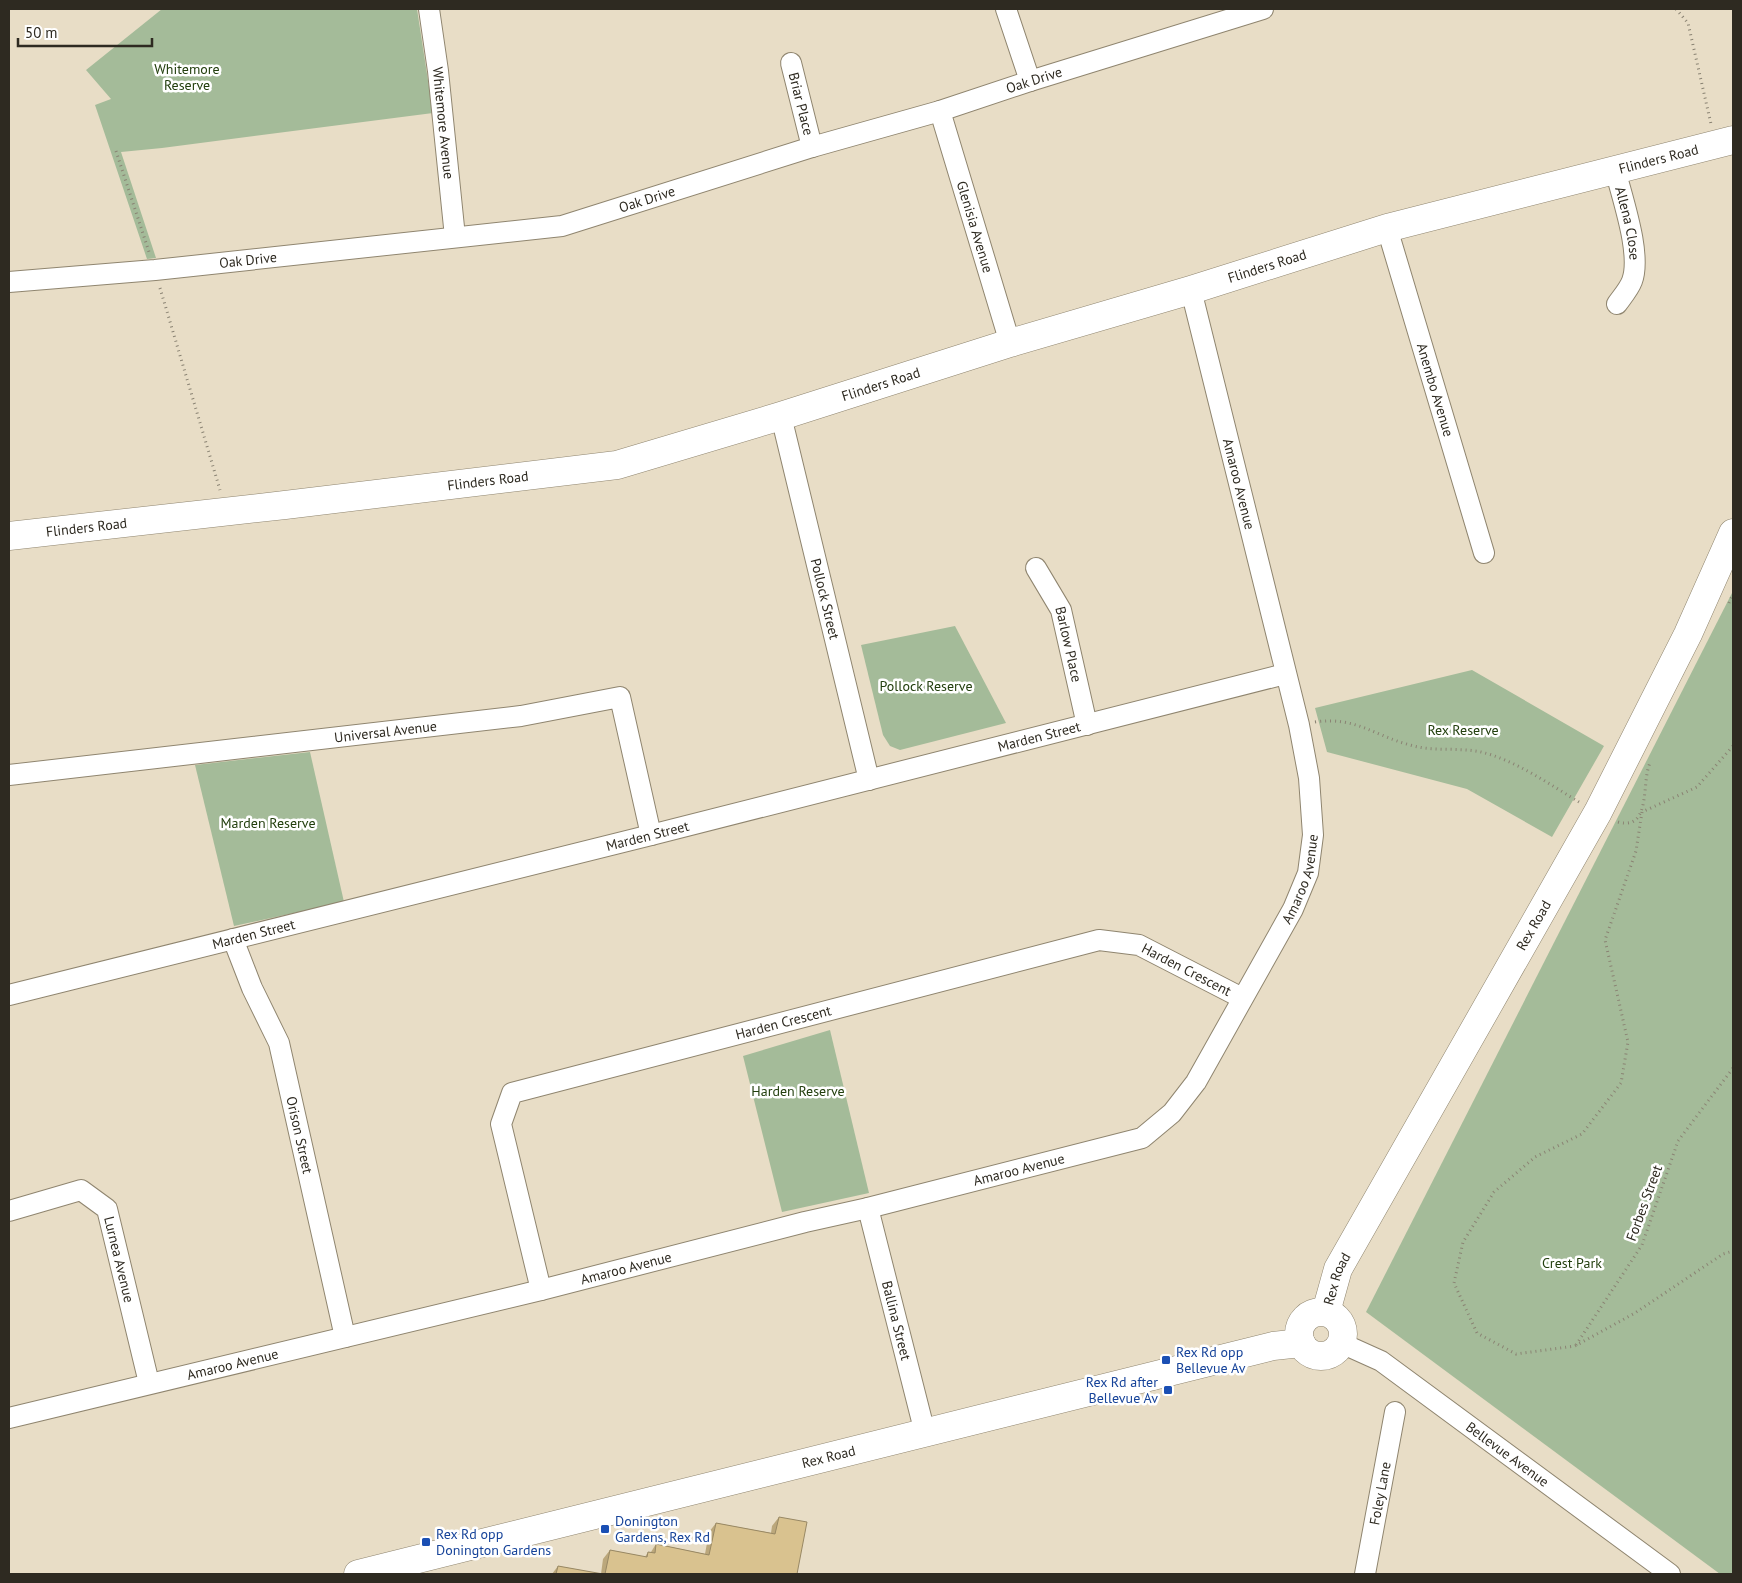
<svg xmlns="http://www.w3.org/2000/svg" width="1742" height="1583" font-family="'PT Sans',sans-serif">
  <rect width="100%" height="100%" fill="#e8ddc6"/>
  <g fill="#a4bb99">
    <path d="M162 9H417L433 113 162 148 121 152 156 258 147 259 95 105 111 99 86 70Z"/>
    <path d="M1733 591V1574H1720L1366 1312Z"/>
    <path d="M955 626 1006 723 900 750 890 746 883 735 861 645Z"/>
    <path d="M1472 670 1604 746 1552 837 1467 789 1327 752 1315 708Z"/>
    <path d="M310 752 344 902 234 926 195 765Z"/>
    <path d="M830 1030 869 1193 782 1212 743 1056Z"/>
  </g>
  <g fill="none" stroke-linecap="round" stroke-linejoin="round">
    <defs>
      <g id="street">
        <path id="s1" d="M429 9 438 71 455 237"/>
        <path d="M1006 9 1030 81"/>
        <path id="s2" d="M791 63 812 147"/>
        <path id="s3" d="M940 111 1010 343"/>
        <path id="s4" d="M1615 169C1622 198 1642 254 1632 281 1629 289 1622 297 1617 304"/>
        <path id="s5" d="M1387 228 1484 553"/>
        <path id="s6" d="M9 282 155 270 562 226 812 147 940 111 1030 81 1263 9"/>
        <path id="s7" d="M781 416 869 780"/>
        <path id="s8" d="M1036 568 1061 610 1087 725"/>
        <path id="s9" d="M9 775 521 716 620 697 651 835"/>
        <path id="s10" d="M233 939 252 988 279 1043 345 1337"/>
        <path id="s11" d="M9 995 651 835 1285 674"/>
        <path id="s12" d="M868 1208 925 1433"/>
        <path id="s13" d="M9 1211 81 1190 107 1209 149 1383"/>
        <path id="s14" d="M541 1290 501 1124 512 1093 1099 940 1139 945 1242 998"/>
        <path id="s15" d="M1341 1343 1381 1361 1670 1574"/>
        <path id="s16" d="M9 1418 541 1290 805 1222 868 1208 1142 1138 1172 1113 1196 1082 1293 909 1308 873 1313 835 1309 778 1299 725 1191 290"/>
        <path id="s17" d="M1365 1574 1395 1412"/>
      </g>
      <g id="secondary">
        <path id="s18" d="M9 536 285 505 617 465 781 416 1010 343 1191 290 1387 228 1733 140"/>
        <path id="s19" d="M1326 1312 1338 1269 1598 812 1688 634 1733 533"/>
        <circle cx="1321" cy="1334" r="22"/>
        <path id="s20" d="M358 1574 1273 1346 1301 1343"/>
      </g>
    </defs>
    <use href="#street" stroke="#8f856f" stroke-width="22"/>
    <use href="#secondary" stroke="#8f856f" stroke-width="29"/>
    <g stroke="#8a8373" stroke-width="3" stroke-dasharray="1 4" stroke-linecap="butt">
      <path d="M1676 9 1688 23 1711 124"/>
      <path d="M116 151 149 252"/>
      <path d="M160 288 220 490"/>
      <path d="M1729 603 1733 594"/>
      <path d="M1315 722C1355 716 1375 736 1410 745 1433 752 1458 747 1481 752 1515 760 1549 784 1579 802"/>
      <path d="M1733 746 1697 787 1642 812 1636 851 1605 940 1628 1042 1621 1083 1582 1134 1535 1157 1494 1192 1463 1242 1454 1283 1477 1333 1516 1354 1575 1346 1635 1313 1723 1254 1733 1251"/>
      <path d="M1618 822C1652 831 1641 782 1650 763"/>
      <path d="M1576 1345 1642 1245 1678 1141 1733 1068"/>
    </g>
    <use href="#street" stroke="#fff" stroke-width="20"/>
    <use href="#secondary" stroke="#fff" stroke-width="28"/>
  </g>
  <path fill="#bba77b" d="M779 1517 797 1574H552L558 1566 601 1574 603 1559 610 1550 645 1557 648 1552H651L656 1544 705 1554 709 1532 716 1523 771 1533 772 1526Z"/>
  <g fill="#d9c28f" stroke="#988864">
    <path d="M779 1517 807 1522 797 1574H605L610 1550 647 1557 648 1552 655 1553 656 1544 709 1555 716 1523 775 1534Z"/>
    <path d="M558 1566 603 1574H556Z"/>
  </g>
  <g fill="#1a4fb4" stroke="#fff" stroke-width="2">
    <rect x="1161" y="1355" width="10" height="10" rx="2.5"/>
    <rect x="1163" y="1385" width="10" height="10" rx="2.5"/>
    <rect x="600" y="1524" width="10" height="10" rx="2.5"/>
    <rect x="421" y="1537" width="10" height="10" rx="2.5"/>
  </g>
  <g text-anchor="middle" stroke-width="5" stroke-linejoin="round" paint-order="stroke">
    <g font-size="14" fill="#233f0e" stroke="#fff">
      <text x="187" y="74">Whitemore<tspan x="187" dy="16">Reserve</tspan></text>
      <text x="926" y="691">Pollock Reserve</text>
      <text x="1463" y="735">Rex Reserve</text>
      <text x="268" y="828">Marden Reserve</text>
      <text x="798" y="1096">Harden Reserve</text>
      <text x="1572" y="1268">Crest Park</text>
    </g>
    <g font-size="14" fill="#2e2a21" stroke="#fff">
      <text dy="5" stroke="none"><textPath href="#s6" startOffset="1050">Oak Drive</textPath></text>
      <text dy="5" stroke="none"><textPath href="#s2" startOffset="42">Briar Place</textPath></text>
      <text dy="5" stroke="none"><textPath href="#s1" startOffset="115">Whitemore Avenue</textPath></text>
      <text dy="5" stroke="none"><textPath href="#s18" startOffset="1698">Flinders Road</textPath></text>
      <text dy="5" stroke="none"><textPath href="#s6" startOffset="645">Oak Drive</textPath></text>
      <text dy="5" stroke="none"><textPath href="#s4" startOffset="56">Allena Close</textPath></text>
      <text dy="5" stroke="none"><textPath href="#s3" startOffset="121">Glenisia Avenue</textPath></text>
      <text dy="5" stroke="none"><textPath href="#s6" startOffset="240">Oak Drive</textPath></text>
      <text dy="5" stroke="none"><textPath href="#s18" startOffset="1292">Flinders Road</textPath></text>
      <text dy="5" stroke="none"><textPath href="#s18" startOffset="888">Flinders Road</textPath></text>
      <text dy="5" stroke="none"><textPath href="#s5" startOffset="169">Anembo Avenue</textPath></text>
      <text dy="5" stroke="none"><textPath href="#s18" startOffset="482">Flinders Road</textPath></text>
      <text transform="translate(1239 484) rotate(76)" y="5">Amaroo Avenue</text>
      <text dy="5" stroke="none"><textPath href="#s18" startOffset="78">Flinders Road</textPath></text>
      <text dy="5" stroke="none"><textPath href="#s7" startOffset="188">Pollock Street</textPath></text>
      <text dy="5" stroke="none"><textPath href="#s8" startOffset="84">Barlow Place</textPath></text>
      <text dy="5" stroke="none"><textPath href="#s9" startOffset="379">Universal Avenue</textPath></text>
      <text dy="5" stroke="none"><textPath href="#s11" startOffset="1062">Marden Street</textPath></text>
      <text dy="5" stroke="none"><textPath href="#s11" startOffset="658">Marden Street</textPath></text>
      <text dy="5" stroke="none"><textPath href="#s16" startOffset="1475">Amaroo Avenue</textPath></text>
      <text dy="5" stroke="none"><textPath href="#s19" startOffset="440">Rex Road</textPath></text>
      <text dy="5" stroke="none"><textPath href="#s11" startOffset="252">Marden Street</textPath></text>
      <text dy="5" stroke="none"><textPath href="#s14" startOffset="904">Harden Crescent</textPath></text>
      <text dy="5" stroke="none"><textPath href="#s14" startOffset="484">Harden Crescent</textPath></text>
      <text dy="5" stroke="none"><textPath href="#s10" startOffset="208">Orison Street</textPath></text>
      <text dy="5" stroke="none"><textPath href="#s16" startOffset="1040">Amaroo Avenue</textPath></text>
      <text transform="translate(1644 1203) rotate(-70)" y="5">Forbes Street</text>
      <text dy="5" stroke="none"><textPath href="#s13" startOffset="159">Lurnea Avenue</textPath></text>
      <text dy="5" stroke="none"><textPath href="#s16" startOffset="635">Amaroo Avenue</textPath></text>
      <text dy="5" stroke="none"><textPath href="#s19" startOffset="35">Rex Road</textPath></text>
      <text dy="5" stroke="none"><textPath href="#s12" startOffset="116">Ballina Street</textPath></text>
      <text dy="5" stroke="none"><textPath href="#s16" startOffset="230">Amaroo Avenue</textPath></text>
      <text dy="5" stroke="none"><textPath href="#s15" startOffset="201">Bellevue Avenue</textPath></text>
      <text dy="5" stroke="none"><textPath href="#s20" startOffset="485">Rex Road</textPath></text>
      <text dy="5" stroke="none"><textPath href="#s17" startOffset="82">Foley Lane</textPath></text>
    </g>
    <g font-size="14" fill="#164399" stroke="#fff" text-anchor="start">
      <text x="1176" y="1357">Rex Rd opp<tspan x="1176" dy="16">Bellevue Av</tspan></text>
      <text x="1158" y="1387" text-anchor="end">Rex Rd after<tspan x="1158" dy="16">Bellevue Av</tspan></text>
      <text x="615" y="1526">Donington<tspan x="615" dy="16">Gardens, Rex Rd</tspan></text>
      <text x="436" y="1539">Rex Rd opp<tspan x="436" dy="16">Donington Gardens</tspan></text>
    </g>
  </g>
  <rect width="1742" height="1583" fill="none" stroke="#2e2a21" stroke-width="20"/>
  <path d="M18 38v8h134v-8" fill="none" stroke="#2e2a21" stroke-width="2.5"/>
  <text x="25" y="38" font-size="15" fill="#2e2a21" stroke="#ffffff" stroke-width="4" paint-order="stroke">50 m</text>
</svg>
